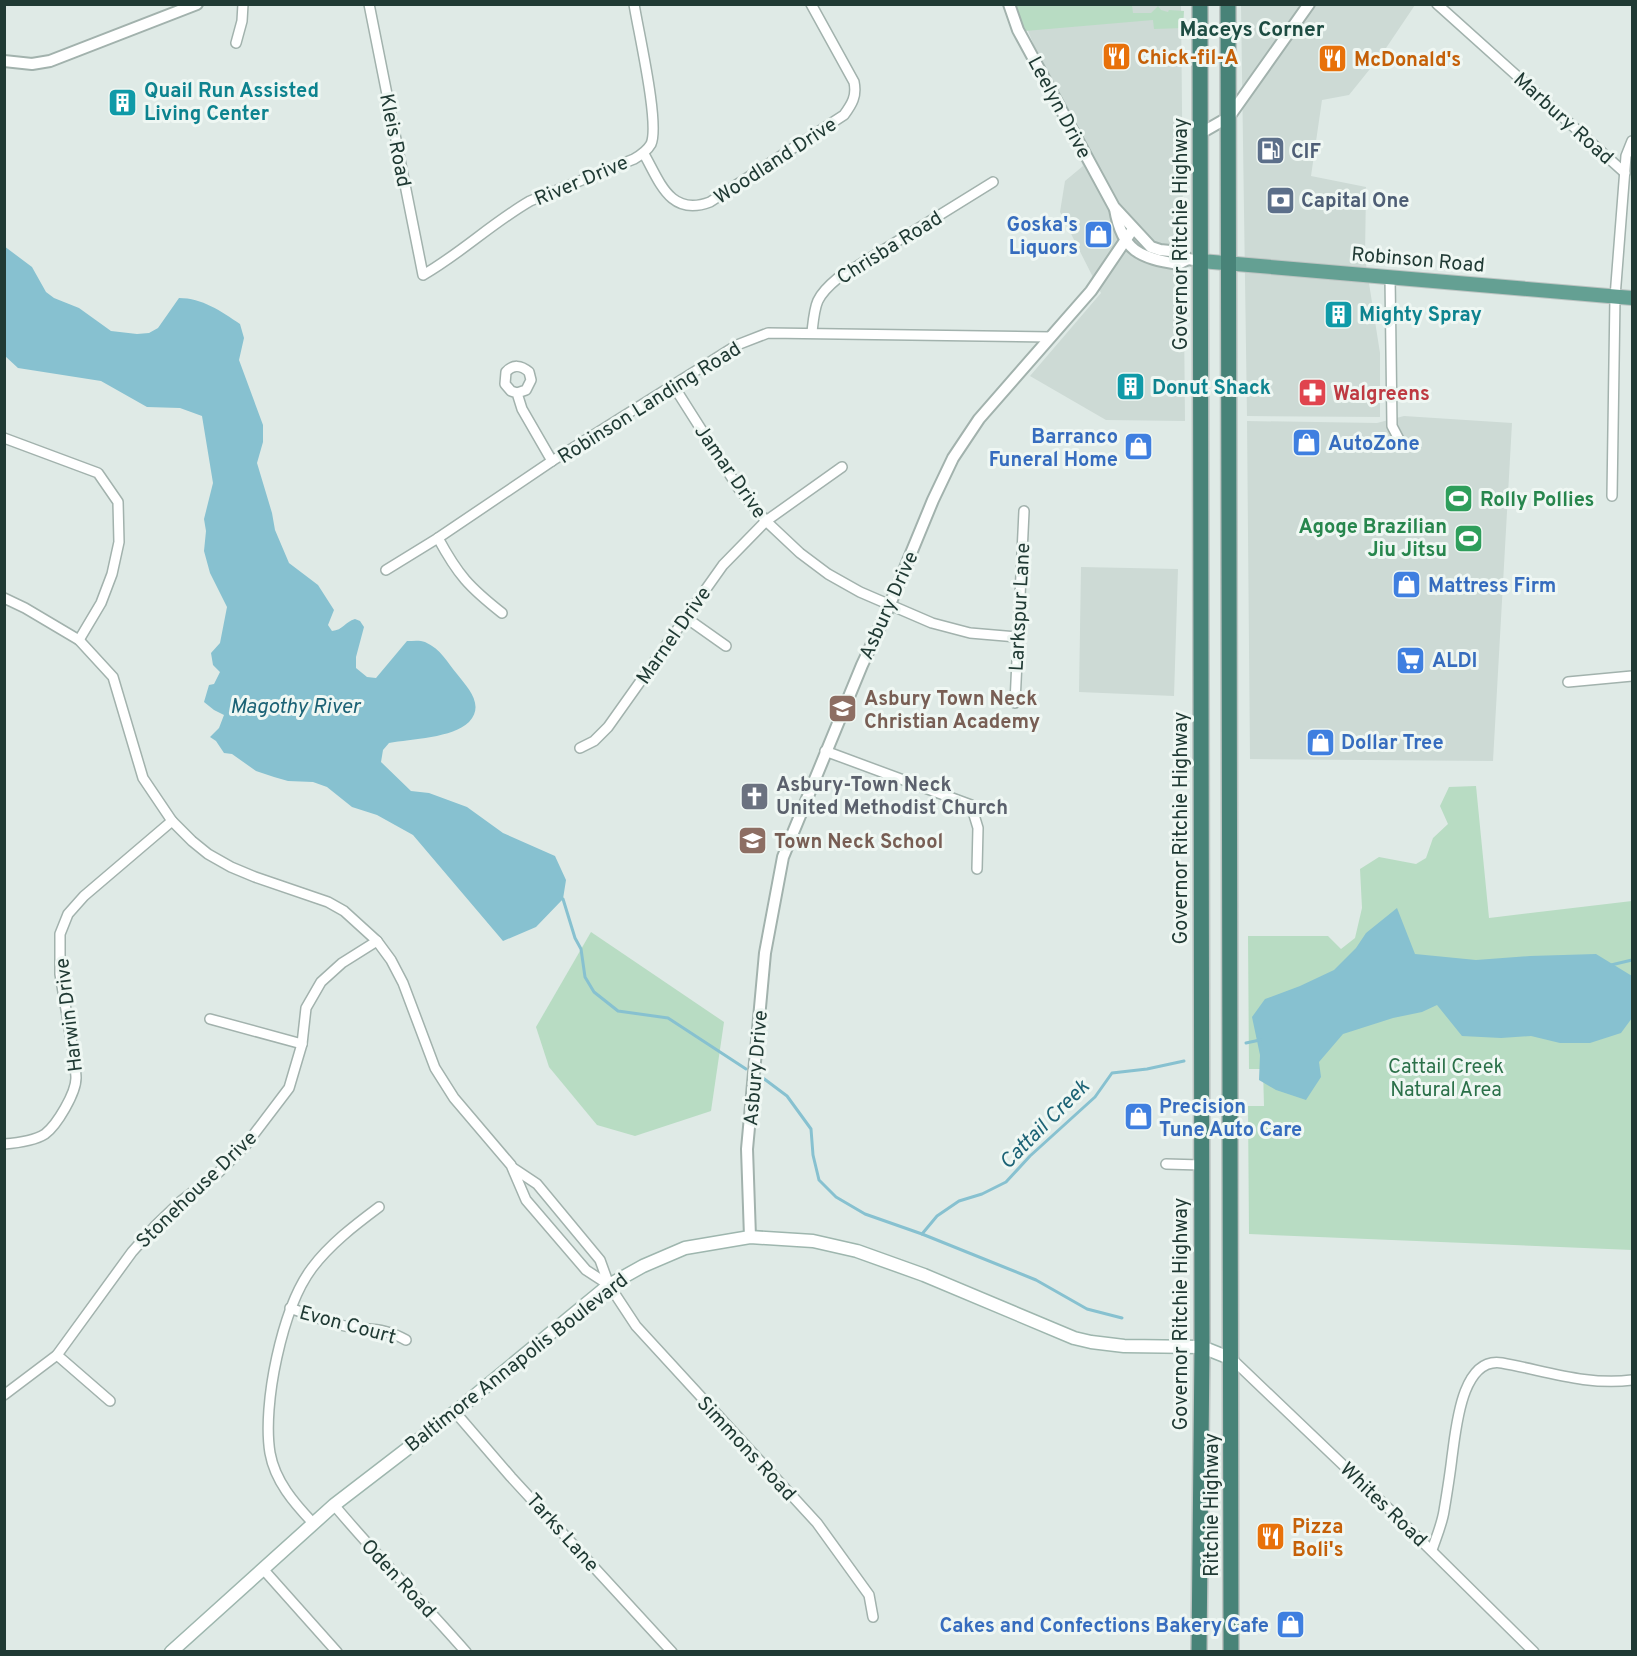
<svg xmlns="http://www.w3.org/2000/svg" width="1637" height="1656" font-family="Overpass,sans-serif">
  <rect width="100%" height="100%" fill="#dfeae6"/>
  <g fill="#cddad5">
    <path d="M1127 5H1181L1185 421 1106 420 1030 376 1101 293 1060 212 1065 181 1083 166 1026 26Z"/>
    <path d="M1241 5H1415L1382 54 1349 95 1322 100 1311 176 1366 187 1365 258 1380 353V417L1247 416Z"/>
    <path d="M1404 416 1512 423 1493 761 1250 759 1247 421 1377 423Z"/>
    <path d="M1081 567 1178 569 1174 696 1079 692Z"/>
  </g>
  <g fill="#b8dcc3">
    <path d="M1014 5H1132L1133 13H1151L1158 6 1161 10 1168 12 1169 10 1184 11 1183 28 1154 29 1153 20 1025 31 1014 16Z"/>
    <path d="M1476 786 1489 918 1632 901V1250L1249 1234 1248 1106H1264L1263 1069H1249L1248 936H1328L1341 949 1355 938 1362 908 1360 869 1379 857 1416 864 1426 858 1433 838 1448 824 1440 806 1449 787Z"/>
    <path d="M591 932 724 1022 711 1111 635 1136 597 1125 549 1067 536 1027Z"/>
  </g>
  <g fill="#87c1d0">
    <path d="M4 246 32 267 46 292 54 298 79 308 111 331 137 334 149 333 158 328 179 298C202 298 221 311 240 324L244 338 239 360 263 425V442L257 463 272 513 275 530 289 563 318 585 334 610 328 625 332 631C343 630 345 622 355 619L360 621 364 627 356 657V668L367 677 376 678 407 641C413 641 420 640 425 642 441 649 447 662 457 674 468 688 485 705 469 722 453 738 411 739 389 743L383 750 381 762 411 791 429 793 467 807 503 833 555 856 566 880 563 899 536 927 503 941 413 835 377 815 352 807 327 787 313 782 288 781 274 777 256 771 232 754 224 753 216 741 210 737 219 728 224 715 214 710 204 702 209 685 214 684 220 672 213 665 211 653 220 643 227 607 210 573 204 551 206 531 204 519 213 483 202 416 180 408 147 407 101 381 18 368 5 356Z"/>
    <path d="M1397 908 1415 954 1476 960 1530 956 1596 954 1632 976V1018L1621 1033 1590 1043H1560L1531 1036 1501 1038 1462 1036 1437 1005 1422 1012 1393 1018 1343 1034 1319 1062 1321 1077 1306 1100 1276 1090 1259 1080 1260 1055 1252 1017 1265 999 1300 986 1334 970 1356 948 1366 933Z"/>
  </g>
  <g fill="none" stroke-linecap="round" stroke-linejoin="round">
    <g stroke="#87c1d0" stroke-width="3">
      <path d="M563 899 575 938 581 949 585 977 594 992 618 1011 668 1018 746 1069"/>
      <path d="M1611 965 1632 960"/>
      <path d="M1246 1043 1260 1040"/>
      <path d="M763 1078 787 1096 811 1129 813 1155 819 1180 836 1197 865 1214 922 1234 1036 1280 1087 1309 1122 1318"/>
      <path d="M922 1234 937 1216 959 1201 982 1194 1006 1182 1030 1156 1095 1097 1112 1073 1147 1069 1184 1061"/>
    </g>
    <defs>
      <g id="minor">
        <path d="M369 4 423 275C460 254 492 223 530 201L634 159C641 155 647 151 651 144 660 124 638 30 634 4"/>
        <path d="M1437 4 1625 173"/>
        <path d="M236 43 242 21 243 4"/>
        <path d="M644 154C660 182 670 217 710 202L844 115C852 104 857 96 854 82L811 4"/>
        <path d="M1390 276 1392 426 1402 445"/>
        <path d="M812 332C815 304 815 297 838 278L993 182"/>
        <path d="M673 385 739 489 766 521 800 553 828 574 860 592 932 623 970 633 1017 637"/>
        <path d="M517 393 526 390 531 380 529 372C521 365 513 364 506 372L505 384 511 391 517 393 522 409 552 461"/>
        <path d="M4 438 98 473 118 502 119 542 112 574 101 603 79 640"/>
        <path d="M1612 496 1615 297 1626 156 1632 141"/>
        <path d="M438 538C458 575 469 587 502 613"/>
        <path d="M386 570 438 538 552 461 737 345 768 333 1051 337"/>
        <path d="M4 598 25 608 79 640 113 677 143 778 172 821 192 841 208 854 231 867 255 877 328 902 344 911 377 941 391 960 403 983 435 1068 454 1098 511 1165 526 1200 586 1270 609 1285"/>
        <path d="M685 617 726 646"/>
        <path d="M1568 682 1632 676"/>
        <path d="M1015 703 1024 511"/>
        <path d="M580 748 594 741 608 727 723 565 766 521 842 467"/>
        <path d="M825 751 971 805 978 828 977 869"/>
        <path d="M210 1019 302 1044"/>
        <path d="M4 1144C17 1143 34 1141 45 1134 57 1125 76 1093 76 1078 76 1069 73 1060 73 1051L60 974V934L68 914 84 896 172 821"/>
        <path d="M1166 1164 1201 1165"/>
        <path d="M513 1168 537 1184 600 1260 609 1285 636 1326 817 1523 869 1595 873 1617"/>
        <path d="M290 1308C310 1315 330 1324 350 1327 373 1330 385 1328 406 1340"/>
        <path d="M57 1355 110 1401"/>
        <path d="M1232 1359 1385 1505 1534 1652"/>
        <path d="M4 1395 57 1355 132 1252 156 1225 181 1201 219 1172 245 1146 289 1088 302 1044 306 1008 321 982 342 963 377 941"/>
        <path d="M455 1412 511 1477 672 1652"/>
        <path d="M334 1505C376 1555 422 1602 466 1652"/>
        <path d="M313 1523C294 1503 275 1481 270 1453 262 1405 282 1308 312 1268 330 1244 355 1225 379 1207"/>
        <path d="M1432 1550C1436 1538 1442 1524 1444 1511 1447 1493 1450 1475 1452 1457 1456 1430 1461 1356 1502 1363 1546 1371 1588 1386 1632 1380"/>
        <path d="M263 1569 337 1652"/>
      </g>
      <g id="tertiary">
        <path d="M1009 4 1018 30 1114 207 1151 247 1160 250 1180 252 1188 259 1201 261"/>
        <path d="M4 61 32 64 50 61 197 4"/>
        <path d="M1201 133 1229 117 1309 4"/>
        <path d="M1115 209C1122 251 1140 258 1178 264L1188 259"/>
        <path d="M750 1237 747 1149 765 953 783 857 862 665 886 614 933 500 953 458 979 419 1091 291 1133 229"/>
      </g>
      <path id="secondary" d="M171 1652 334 1505 455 1412 609 1285 643 1266 685 1248 750 1237 813 1241 857 1251 924 1275 1074 1338 1091 1342 1124 1346 1202 1347 1232 1359"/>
      <path id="primary" d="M1201 261 1632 298"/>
      <g id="trunk">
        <path d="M1228 4 1231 1652"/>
        <path d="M1199 1652 1202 1347 1200 4"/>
      </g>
    </defs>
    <use href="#minor" stroke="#a2b2ad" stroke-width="12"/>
    <use href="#tertiary" stroke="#a2b2ad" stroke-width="14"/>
    <use href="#secondary" stroke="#9eb6ae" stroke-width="15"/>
    <use href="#primary" stroke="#bcc4c2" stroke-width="16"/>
    <use href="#trunk" stroke="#bcc4c2" stroke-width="18"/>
    <use href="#minor" stroke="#fff" stroke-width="9"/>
    <use href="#tertiary" stroke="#fff" stroke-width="10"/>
    <use href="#secondary" stroke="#fff" stroke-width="12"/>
    <use href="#primary" stroke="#64a093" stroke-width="14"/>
    <use href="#trunk" stroke="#488378" stroke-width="15"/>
  </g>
  <defs>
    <symbol id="restaurant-square" viewBox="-11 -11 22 22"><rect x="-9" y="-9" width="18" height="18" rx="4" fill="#e8710a" stroke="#eff7f3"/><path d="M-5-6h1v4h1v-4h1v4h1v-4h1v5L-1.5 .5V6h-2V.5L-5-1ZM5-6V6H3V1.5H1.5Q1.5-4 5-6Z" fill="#fff"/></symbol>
    <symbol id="building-square" viewBox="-11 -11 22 22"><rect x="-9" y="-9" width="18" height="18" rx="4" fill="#0f9aa8" stroke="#eff7f3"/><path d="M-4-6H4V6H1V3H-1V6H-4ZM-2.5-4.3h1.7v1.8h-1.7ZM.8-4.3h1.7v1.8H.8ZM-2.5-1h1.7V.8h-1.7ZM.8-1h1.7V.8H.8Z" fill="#fff"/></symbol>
    <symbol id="fuel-square" viewBox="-11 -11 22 22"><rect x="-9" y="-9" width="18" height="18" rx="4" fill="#5c6f8a" stroke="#eff7f3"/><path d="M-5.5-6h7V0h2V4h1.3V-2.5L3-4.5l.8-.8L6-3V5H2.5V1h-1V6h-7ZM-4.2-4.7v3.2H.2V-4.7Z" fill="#fff"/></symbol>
    <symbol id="bank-square" viewBox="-11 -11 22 22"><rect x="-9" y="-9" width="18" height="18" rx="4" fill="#5c6f8a" stroke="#eff7f3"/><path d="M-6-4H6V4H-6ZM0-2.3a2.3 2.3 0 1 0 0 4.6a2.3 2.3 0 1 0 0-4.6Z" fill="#fff"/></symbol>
    <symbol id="shop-square" viewBox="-11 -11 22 22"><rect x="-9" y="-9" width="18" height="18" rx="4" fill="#3f7fe0" stroke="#eff7f3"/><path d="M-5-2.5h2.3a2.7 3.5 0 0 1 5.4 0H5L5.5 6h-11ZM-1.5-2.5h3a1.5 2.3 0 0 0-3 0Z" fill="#fff"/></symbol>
    <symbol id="pharmacy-square" viewBox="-11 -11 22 22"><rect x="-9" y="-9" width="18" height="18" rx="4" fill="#e0444e" stroke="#eff7f3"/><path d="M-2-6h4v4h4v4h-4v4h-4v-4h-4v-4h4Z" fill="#fff"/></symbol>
    <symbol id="stadium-square" viewBox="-11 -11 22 22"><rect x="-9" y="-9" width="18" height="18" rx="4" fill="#2e9e5b" stroke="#eff7f3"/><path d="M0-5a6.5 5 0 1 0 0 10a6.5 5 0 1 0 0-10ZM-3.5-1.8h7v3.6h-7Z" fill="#fff"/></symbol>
    <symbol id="supermarket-square" viewBox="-11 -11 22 22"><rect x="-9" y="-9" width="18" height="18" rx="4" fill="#3f7fe0" stroke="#eff7f3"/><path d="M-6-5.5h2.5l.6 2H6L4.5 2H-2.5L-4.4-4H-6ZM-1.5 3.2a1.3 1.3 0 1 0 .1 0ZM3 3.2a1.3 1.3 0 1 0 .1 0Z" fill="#fff"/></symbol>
    <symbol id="school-square" viewBox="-11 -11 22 22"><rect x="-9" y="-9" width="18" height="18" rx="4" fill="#8d6e63" stroke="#eff7f3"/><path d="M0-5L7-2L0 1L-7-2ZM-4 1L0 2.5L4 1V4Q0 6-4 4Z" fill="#fff"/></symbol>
    <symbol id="church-square" viewBox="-11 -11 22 22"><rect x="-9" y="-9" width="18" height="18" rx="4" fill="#6b7280" stroke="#eff7f3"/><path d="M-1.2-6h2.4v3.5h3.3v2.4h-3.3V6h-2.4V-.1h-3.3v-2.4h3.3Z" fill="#fff"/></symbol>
  </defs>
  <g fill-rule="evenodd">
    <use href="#restaurant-square" x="1100" y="40" width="33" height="33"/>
    <use href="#restaurant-square" x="1316" y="42" width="33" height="33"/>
    <use href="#building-square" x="106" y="86" width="33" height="33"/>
    <use href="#fuel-square" x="1254" y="134" width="33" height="33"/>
    <use href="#bank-square" x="1264" y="184" width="33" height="33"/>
    <use href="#shop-square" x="1082" y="218" width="33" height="33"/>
    <use href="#building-square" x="1322" y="298" width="33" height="33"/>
    <use href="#building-square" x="1114" y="370" width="33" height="33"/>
    <use href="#pharmacy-square" x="1296" y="376" width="33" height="33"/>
    <use href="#shop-square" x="1290" y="426" width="33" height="33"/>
    <use href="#shop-square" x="1122" y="430" width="33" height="33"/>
    <use href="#stadium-square" x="1442" y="482" width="33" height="33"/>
    <use href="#stadium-square" x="1452" y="522" width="33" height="33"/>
    <use href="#shop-square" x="1390" y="568" width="33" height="33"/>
    <use href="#supermarket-square" x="1394" y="644" width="33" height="33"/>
    <use href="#school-square" x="826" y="692" width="33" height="33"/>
    <use href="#shop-square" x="1304" y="726" width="33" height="33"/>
    <use href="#church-square" x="738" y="780" width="33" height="33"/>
    <use href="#school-square" x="736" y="824" width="33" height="33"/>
    <use href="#shop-square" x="1122" y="1100" width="33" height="33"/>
    <use href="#restaurant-square" x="1254" y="1520" width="33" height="33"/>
    <use href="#shop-square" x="1274" y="1608" width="33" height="33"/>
  </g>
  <g text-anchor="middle" stroke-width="6" stroke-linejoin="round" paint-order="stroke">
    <g font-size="20" font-weight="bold" fill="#c56008" stroke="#eff7f3" text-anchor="start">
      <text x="1137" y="64">Chick-fil-A</text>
      <text x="1354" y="66">McDonald's</text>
      <text x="1292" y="1533">Pizza<tspan x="1292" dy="23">Boli's</tspan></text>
    </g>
    <g font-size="20" font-weight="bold" fill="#0d838f" stroke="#eff7f3" text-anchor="start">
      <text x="144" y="97">Quail Run Assisted<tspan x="144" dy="23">Living Center</tspan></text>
      <text x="1359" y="321">Mighty Spray</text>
      <text x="1152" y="394">Donut Shack</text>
    </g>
    <g font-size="20" fill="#203a34" stroke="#eff7f3">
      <text transform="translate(1060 107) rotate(62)" y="7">Leelyn Drive</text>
      <text transform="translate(1564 118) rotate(42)" y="7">Marbury Road</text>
      <text transform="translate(396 140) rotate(79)" y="7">Kleis Road</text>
      <text transform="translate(775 160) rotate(-33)" y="7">Woodland Drive</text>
      <text transform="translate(581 180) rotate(-23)" y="7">River Drive</text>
      <text transform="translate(1180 234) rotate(-90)" y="7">Governor Ritchie Highway</text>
      <text transform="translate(889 247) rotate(-32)" y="7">Chrisba Road</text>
      <text transform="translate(1418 259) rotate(5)" y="7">Robinson Road</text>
      <text transform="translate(649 402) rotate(-32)" y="7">Robinson Landing Road</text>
      <text transform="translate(731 471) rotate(55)" y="7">Jamar Drive</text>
      <text transform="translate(888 605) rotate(-66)" y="7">Asbury Drive</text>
      <text transform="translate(1019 607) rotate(-87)" y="7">Larkspur Lane</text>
      <text transform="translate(673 635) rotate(-55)" y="7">Marnel Drive</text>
      <text transform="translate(1180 828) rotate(-90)" y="7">Governor Ritchie Highway</text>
      <text transform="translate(68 1015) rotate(-97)" y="7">Harwin Drive</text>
      <text transform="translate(755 1068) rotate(-85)" y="7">Asbury Drive</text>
      <text transform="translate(196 1189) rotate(-44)" y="7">Stonehouse Drive</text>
      <text transform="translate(1180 1314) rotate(-90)" y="7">Governor Ritchie Highway</text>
      <text transform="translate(348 1324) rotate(15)" y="7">Evon Court</text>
      <text transform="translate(516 1362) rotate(-38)" y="7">Baltimore Annapolis Boulevard</text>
      <text transform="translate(747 1448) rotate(47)" y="7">Simmons Road</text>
      <text transform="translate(1384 1504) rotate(44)" y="7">Whites Road</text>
      <text transform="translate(1211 1505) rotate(-90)" y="7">Ritchie Highway</text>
      <text transform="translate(563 1532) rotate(48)" y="7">Tarks Lane</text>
      <text transform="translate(399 1578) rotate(47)" y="7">Oden Road</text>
    </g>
    <g font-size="20" font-weight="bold" fill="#4e5e75" stroke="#eff7f3" text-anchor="start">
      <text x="1291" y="158">CIF</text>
      <text x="1301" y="207">Capital One</text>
    </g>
    <g font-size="20" font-weight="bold" fill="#366cbe" stroke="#eff7f3" text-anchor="start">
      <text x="1078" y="231" text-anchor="end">Goska's<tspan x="1078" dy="23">Liquors</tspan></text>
      <text x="1118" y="443" text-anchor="end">Barranco<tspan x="1118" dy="23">Funeral Home</tspan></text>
      <text x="1328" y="450">AutoZone</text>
      <text x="1428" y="592">Mattress Firm</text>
      <text x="1432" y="667">ALDI</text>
      <text x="1341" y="749">Dollar Tree</text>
      <text x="1159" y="1113">Precision<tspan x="1159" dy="23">Tune Auto Care</tspan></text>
      <text x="1269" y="1632" text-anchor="end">Cakes and Confections Bakery Cafe</text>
    </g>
    <g font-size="20" font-weight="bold" fill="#be3a42" stroke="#eff7f3" text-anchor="start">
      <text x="1333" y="400">Walgreens</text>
    </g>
    <g font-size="20" font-weight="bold" fill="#27864d" stroke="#eff7f3" text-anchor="start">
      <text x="1480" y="506">Rolly Pollies</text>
      <text x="1447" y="533" text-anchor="end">Agoge Brazilian<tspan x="1447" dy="23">Jiu Jitsu</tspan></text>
    </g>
    <g font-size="20" font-weight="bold" fill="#785e54" stroke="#eff7f3" text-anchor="start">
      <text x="864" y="705">Asbury Town Neck<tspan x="864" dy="23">Christian Academy</tspan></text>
      <text x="774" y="848">Town Neck School</text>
    </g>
    <g font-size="20" font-weight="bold" fill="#5b616d" stroke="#eff7f3" text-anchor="start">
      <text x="776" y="791">Asbury-Town Neck<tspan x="776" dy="23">United Methodist Church</tspan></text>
    </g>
    <g font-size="20" fill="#2b7049" stroke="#eff7f3">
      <text x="1446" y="1073">Cattail Creek<tspan x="1446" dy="23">Natural Area</tspan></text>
    </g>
    <g font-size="21" font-weight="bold" fill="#1d4c42" stroke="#eff7f3">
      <text x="1252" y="36">Maceys Corner</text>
    </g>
    <g font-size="21" font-style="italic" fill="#1b6275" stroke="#eff7f3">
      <text x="295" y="713">Magothy River</text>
      <text transform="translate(1044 1124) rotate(-45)" y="7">Cattail Creek</text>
    </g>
  </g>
  <rect width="1637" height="1656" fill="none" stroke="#203a34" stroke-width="12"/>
</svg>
